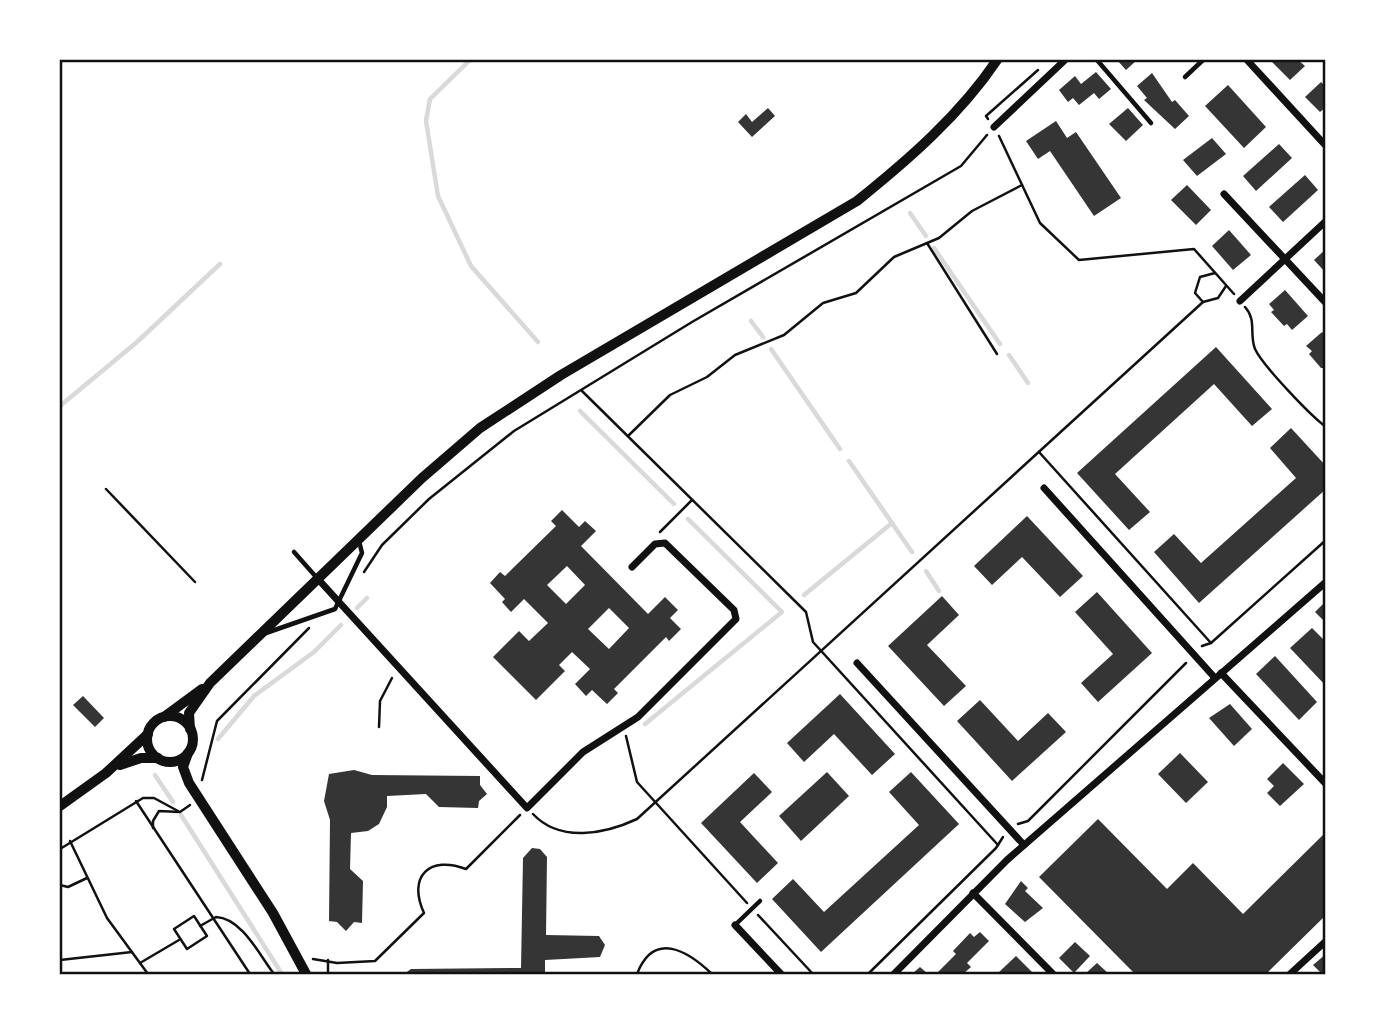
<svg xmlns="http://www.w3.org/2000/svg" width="1385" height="1034" font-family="Lato,sans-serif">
  <rect width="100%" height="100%" fill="#fff"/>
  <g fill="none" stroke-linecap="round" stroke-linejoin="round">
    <g stroke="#d9d9d9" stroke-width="4.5">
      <path d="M470 60 430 99 426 121 438 196 471 266 538 342"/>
      <path d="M910 213 926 236"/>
      <path d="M934 248 1000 344"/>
      <path d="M751 321 763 337"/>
      <path d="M771 349 840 449"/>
      <path d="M1009 355 1028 383"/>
      <path d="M60 406 137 342 220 264"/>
      <path d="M580 411 674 504"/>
      <path d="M849 461 912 552"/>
      <path d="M926 571 939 591"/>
      <path d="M804 595 892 523"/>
      <path d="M357 608 367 598"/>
      <path d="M645 724 782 612 688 519"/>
      <path d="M218 739 254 696 314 652 341 625"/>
      <path d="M155 775 173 802"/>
      <path d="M181 815 282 974"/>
    </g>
  </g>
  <g fill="#353535" fill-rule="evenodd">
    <path d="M1117 60H1137L1126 70Z"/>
    <path d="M1270 60H1298L1305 66 1290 80Z"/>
    <path d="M1096 72 1111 89 1099 99 1094 93 1079 105 1073 98 1068 102 1059 90 1075 76 1081 84Z"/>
    <path d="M1152 73 1172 102 1175 100 1189 116 1175 129 1144 100 1147 98 1137 86Z"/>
    <path d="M1321 82 1326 87V107L1320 112 1305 97Z"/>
    <path d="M1228 85 1266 127 1244 148 1205 106Z"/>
    <path d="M768 108 775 116 752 137 738 122 746 114 752 122Z"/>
    <path d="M1128 108 1143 125 1126 141 1109 124Z"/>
    <path d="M1056 121 1067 138 1076 132 1121 198 1094 216 1050 151 1038 159 1026 141Z"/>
    <path d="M1212 138 1226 154 1197 176 1183 160Z"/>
    <path d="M1279 144 1292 158 1256 191 1243 176Z"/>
    <path d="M1305 175 1318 190 1283 222 1269 207Z"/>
    <path d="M1187 185 1211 210 1196 225 1171 200Z"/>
    <path d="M1229 230 1251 255 1233 270 1212 246Z"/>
    <path d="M1326 249V273L1314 260Z"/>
    <path d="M1285 290 1308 316 1292 330 1287 324 1284 326 1271 312 1274 310 1269 304Z"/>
    <path d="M1322 332 1326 336V368H1321L1309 354 1312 351 1306 346Z"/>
    <path d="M1216 347 1272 409 1252 426 1214 384 1115 474 1150 512 1129 530 1077 473Z"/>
    <path d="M1291 428 1326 466V489L1199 603 1154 552 1174 534 1201 563 1296 478 1270 448Z"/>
    <path d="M562 510 579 527 585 521 596 531 581 546 648 614 665 597 678 610 670 618 681 629 669 641 666 637 614 689 618 693 607 704 592 690 586 696 575 684 590 669 572 652 559 665 565 671 536 700 493 657 519 631 529 641 548 623 524 599 511 612 502 602 505 599 490 583 500 572 505 576 556 526 551 521ZM567 566 585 585 566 604 547 585ZM609 608 629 628 609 649 588 629Z"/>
    <path d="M1027 516 1083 576 1060 597 1022 557 992 585 974 566Z"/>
    <path d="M1097 592 1152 653 1098 702 1081 683 1113 654 1075 612Z"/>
    <path d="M942 596 959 615 927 645 966 686 944 706 888 646Z"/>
    <path d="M1326 601V623L1315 612Z"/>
    <path d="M1312 628 1326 642V686L1290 648Z"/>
    <path d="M1275 656 1317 702 1299 720 1256 674Z"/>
    <path d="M840 694 895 754 872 775 834 734 804 762 787 743Z"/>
    <path d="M83 696 104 718 95 727 73 705Z"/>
    <path d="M980 700 1018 741 1048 713 1066 732 1012 781 957 721Z"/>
    <path d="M1230 704 1252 729 1234 746 1209 718Z"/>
    <path d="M1180 753 1208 782 1186 803 1158 774Z"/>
    <path d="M1283 763 1304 784 1280 806 1267 793 1274 786 1267 779Z"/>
    <path d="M354 770 372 775 480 776V785L487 794 479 801 478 808 439 807 426 794 387 796V807L379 824 368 831 351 833 350 869 363 881 362 923 354 922 346 931 337 922 329 921 330 820 324 801 329 774Z"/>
    <path d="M827 772 849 796 801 841 779 816Z"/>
    <path d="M911 772 959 824 821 952 772 899 793 879 824 912 919 825 889 792Z"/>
    <path d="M754 773 772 792 740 822 778 863 757 883 701 823Z"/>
    <path d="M1098 819 1167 889 1193 863 1243 914 1326 832V915L1266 974H1135L1039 877Z"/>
    <path d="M532 848 540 849 547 857 546 935 599 936 605 945 600 957 545 960V974H404L411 969 521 968 523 858Z"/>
    <path d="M1021 881 1028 888 1025 891 1043 908 1025 922 1005 904Z"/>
    <path d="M980 932 989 941 967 963 971 967 963 974H941L938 972 956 954 953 951 970 933 974 937Z"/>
    <path d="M1075 942 1090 956 1074 973 1059 958Z"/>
    <path d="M1326 954V974H1322L1313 965Z"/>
    <path d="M1016 956 1034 974H997Z"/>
    <path d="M1097 963 1109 974H1085Z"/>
    <path d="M920 967 928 974H912Z"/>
  </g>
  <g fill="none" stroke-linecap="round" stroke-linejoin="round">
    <g stroke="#111" stroke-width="2.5">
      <path d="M988 119 986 116 1038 70"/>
      <path d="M999 136 1040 223 1079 260 1194 249 1234 294"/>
      <path d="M927 243 997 354"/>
      <path d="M1215 273 1200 277 1195 293 1203 302 1218 298 1226 286"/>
      <path d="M1245 307C1257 320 1249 334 1255 349 1263 366 1310 415 1326 427"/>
      <path d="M582 391 806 612 813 642 998 845"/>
      <path d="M628 436 670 395 707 377 735 355 784 335 823 303 856 293 894 257 939 238 972 211 1022 185"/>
      <path d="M1039 452 1211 643"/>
      <path d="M106 489 195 582"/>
      <path d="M660 532 692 500"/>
      <path d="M364 572 382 545 429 499 514 431 692 322 961 166 987 135"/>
      <path d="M1202 646 1211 643 1326 540"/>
      <path d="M379 727 380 701 392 678"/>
      <path d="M626 736 637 782 747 903"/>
      <path d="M202 780 217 721 309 628"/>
      <path d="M136 801 250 974"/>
      <path d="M533 814C560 843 605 834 637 819L1203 302"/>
      <path d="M1018 824 1028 821 1186 663"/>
      <path d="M153 828V821L159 811 180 812 190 805"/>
      <path d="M70 841 107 918 148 974"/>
      <path d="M60 849 143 798H154L178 811"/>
      <path d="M60 885 68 887 87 878"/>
      <path d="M758 915 813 974"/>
      <path d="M194 916 207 936 187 949 174 929Z"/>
      <path d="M200 926 216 917C242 918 260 956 274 974"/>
      <path d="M313 959 337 963 375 961 424 913C407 876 430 855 466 869L520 815"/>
      <path d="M60 960 132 952"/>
      <path d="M140 963 179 940"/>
      <path d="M328 974V960"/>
      <path d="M637 974C654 930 688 951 712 974"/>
      <path d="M868 974 996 848 1003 837"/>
    </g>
    <g stroke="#111" stroke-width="4.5">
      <path d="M1097 60 1151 123"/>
      <path d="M1185 77 1203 60"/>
      <path d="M294 552 317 578"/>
      <path d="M266 633 335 609 362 553 359 541"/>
      <path d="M735 925 760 901"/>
    </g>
    <g stroke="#111" stroke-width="7">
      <path d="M1247 60 1326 146"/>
      <path d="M994 127 1065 60"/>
      <path d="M1224 194 1326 303"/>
      <path d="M1240 301 1326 221"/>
      <path d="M1044 488 1215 678"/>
      <path d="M318 579 527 808 583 752 638 717 736 619 734 610 665 543 655 544 632 567"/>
      <path d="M857 663 1024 845"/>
      <path d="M1221 673 1326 784"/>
      <path d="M973 893 1053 974"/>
      <path d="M735 925 781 974"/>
      <path d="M894 974 1007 860 1326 582"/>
      <path d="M1290 974 1326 941"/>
    </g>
    <g stroke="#111" stroke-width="10">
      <circle cx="170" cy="739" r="23"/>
      <path d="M164 717 202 689"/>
      <path d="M190 729 189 713 210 683 422 478 480 428 561 375 857 201C908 160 960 115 997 60"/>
      <path d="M188 753 183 767 189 783 273 913 306 974"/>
      <path d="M120 765 141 758H158"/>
      <path d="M60 806 106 773 148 734"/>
    </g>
  </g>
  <rect width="1385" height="1034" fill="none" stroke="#ffffff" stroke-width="122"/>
  <rect x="61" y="61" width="1263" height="912" fill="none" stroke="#111" stroke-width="2.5"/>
</svg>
